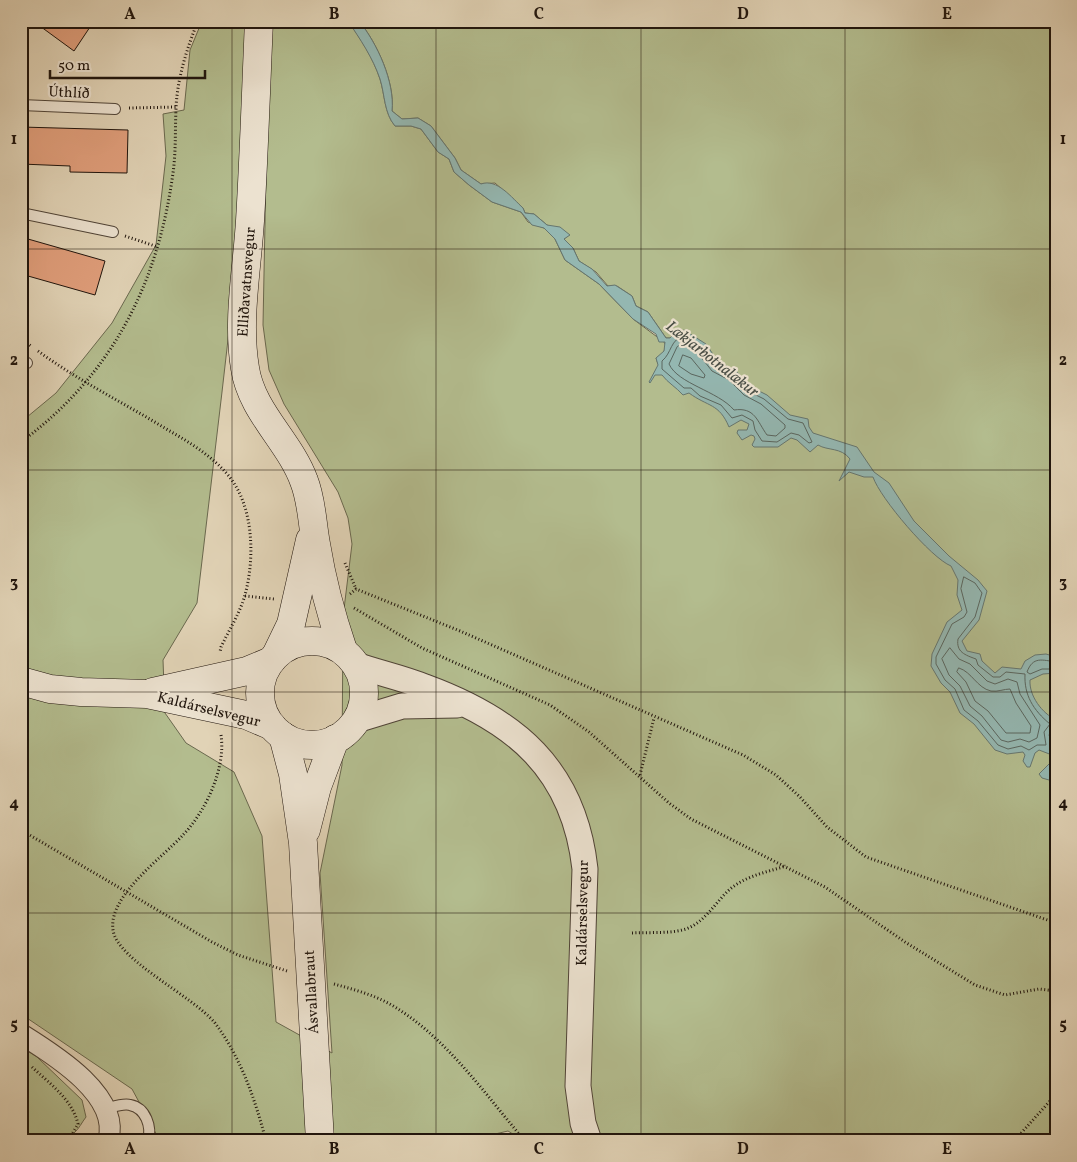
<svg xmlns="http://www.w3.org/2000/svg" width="1077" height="1162" font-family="Vollkorn,serif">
  <rect width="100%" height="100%" fill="#e1d3b6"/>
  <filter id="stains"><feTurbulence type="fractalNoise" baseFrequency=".004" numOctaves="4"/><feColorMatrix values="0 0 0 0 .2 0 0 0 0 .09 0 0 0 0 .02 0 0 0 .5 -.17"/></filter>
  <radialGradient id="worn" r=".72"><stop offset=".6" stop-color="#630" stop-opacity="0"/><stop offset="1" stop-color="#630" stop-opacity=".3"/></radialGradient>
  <g fill="#b3bc8e" stroke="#6a684e">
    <path d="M202 21H249L238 252 222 392 197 603 163 660 165 713 186 743 234 772 262 836 276 1022 332 1053 320 873 342 765 343 617 352 544 348 518 338 492 284 404 269 370 263 325 269 21H348C361 39 373 58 380 79 385 95 384 113 395 126H411L421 129 438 152 449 159 454 172 469 185 492 202 521 212 528 222 544 228 555 239 565 260 599 284 633 319 664 342 666 346 663 354 656 358 658 364 674 334 670 338H666L648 312 636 306 632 296 617 286H608L596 272 579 261 573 248 564 239 569 235 547 225 534 214 525 213 523 208 495 183 481 184 461 170 455 158 431 126 418 118 402 119 392 111C395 82 377 43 359 21H1056V1141H524L508 1131 465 1141H160L132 1089 21 1014V422L56 393 112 323 156 245 166 156 163 114 184 110 190 50Z"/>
    <path d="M21 1047 37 1057 82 1100 86 1117C82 1122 79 1129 74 1133 58 1146 38 1138 21 1132Z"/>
  </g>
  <path fill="#94b7b1" stroke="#66766f" d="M348 21H359C377 43 395 82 392 111L402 119 418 118 431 126 455 158 461 170 481 184C497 178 512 198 523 208L525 213 534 214 547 225 560 227 570 235 564 239 573 248 579 261 592 269 607 286 615 285 632 296 636 306 648 312 666 338H670L674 334 684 330 706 344 719 363 735 370 751 387 767 395 790 415 808 419 809 427 813 433 857 447 874 472 889 483 914 521 949 556 978 580 987 591 979 620 962 641 967 651 980 654 982 661 995 673 1002 667 1021 669 1025 661 1035 655 1046 654 1056 657V673L1043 674 1030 680C1029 696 1042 713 1056 720V731H1051L1049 735 1056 754V782L1042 778 1039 774 1051 762 1052 755 1039 750 1035 753 1030 767H1027L1023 761 1025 755 1023 752 1007 754 995 750 974 724 960 713 950 692 941 683 931 666 932 654 947 622 962 610 957 595 958 580 951 566C931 558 880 498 873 477H864L849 472 839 481 850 459C841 447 828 451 818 445L810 452 797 440 791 438 778 447H754L752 445 755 439 754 436 751 435 742 440 737 433 738 430H747L749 424 741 420 729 427C719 403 708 407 689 393L683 395C676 387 668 383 662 375H655L650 383 649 382 658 365 656 358 664 351 665 342H659L656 334 633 319 599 284 565 260 555 239 544 228 532 225 521 212 492 202 469 185 454 172 449 159 438 152 421 129 411 126H395C384 113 385 95 380 79 373 58 360 39 348 21Z"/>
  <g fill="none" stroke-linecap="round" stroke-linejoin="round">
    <g stroke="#5a665f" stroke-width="1">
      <path d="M684 336 702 348 716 366 733 374 748 391 764 399 788 419 803 423 812 442 809 443 799 435 791 433 777 442 762 441 755 430 753 421 742 415 732 418 721 405 700 396 691 388H684L662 369V361C672 353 670 339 684 336Z"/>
      <path d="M683 343 697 352 712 371 729 380 744 395 761 404 785 425V428L776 436 767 435C757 421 755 407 734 410 718 391 678 384 669 364L677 347Z"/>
      <path d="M683 355 691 358 705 375 704 378 691 374 679 366Z"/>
      <path d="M964 577 975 583 982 593 975 617 958 639C956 652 965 655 976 659L978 665 993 677H1000L1006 672 1025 674C1024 695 1033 710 1050 724L1044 732 1046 745H1037L1029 750 1021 746 1008 749 998 745 978 721 964 710 955 689 945 680 936 664V657L952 624 964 617 967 612 961 589Z"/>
      <path d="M950 648 959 659 970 664 987 681 995 684 1008 679 1017 682 1020 694 1040 725 1037 738 1029 742 1020 739 1008 742 1001 740 982 716 970 706 960 686 949 675 942 659Z"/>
      <path d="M1056 662C1042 660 1033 656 1027 672L1030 674 1042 669H1056"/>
      <path d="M959 668C972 672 977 688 991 691 998 692 1004 689 1010 689L1016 703 1031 726 1030 733H1006L988 711 975 701 966 682 957 672Z"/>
    </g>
  </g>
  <g fill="#e09e7b" stroke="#20150d">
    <path d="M33 21H94L74 51Z"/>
    <path d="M21 127 128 130 127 173 70 172V166L21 164Z"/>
    <path d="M21 237 105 261 95 295 21 274Z"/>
  </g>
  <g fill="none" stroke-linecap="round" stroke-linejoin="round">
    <defs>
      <g id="service">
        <path d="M21 105 115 109"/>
        <path d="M21 213 113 232"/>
        <path d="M21 359 27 363"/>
        <path d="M105 1109C113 1107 123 1103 130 1105 146 1108 152 1127 148 1141"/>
      </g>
      <path id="minor" d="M21 1034C53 1054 122 1096 108 1141"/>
      <g id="tertiary">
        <path d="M356 665C379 673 403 678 425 687 515 720 574 769 585 869L578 1086 583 1123 589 1141"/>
        <path d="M356 720 402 706 457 705"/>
      </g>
      <g id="secondary">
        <path d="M259 21C256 88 254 155 250 221 247 270 237 320 245 368 251 411 290 442 304 481 312 501 312 523 316 544 322 581 331 615 343 650"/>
        <circle cx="312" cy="693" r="52"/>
        <path d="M276 655 291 624 310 540"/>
        <path d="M21 681 50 689 81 692 147 694 246 715 272 726"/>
        <path d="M153 692 247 671 271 661"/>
        <path d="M283 736 293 774 303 843 320 1141"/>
        <path d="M306 830 317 787 335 739"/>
      </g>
    </defs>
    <use href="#service" stroke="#504437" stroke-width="12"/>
    <use href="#minor" stroke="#504437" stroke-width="22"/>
    <use href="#tertiary" stroke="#504437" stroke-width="27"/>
    <use href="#secondary" stroke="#20150d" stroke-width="29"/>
    <g stroke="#20150d" stroke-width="3" stroke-dasharray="1 2.5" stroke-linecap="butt">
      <path d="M129 108 176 107"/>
      <path d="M125 236 158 247"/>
      <path d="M21 339 31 346"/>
      <path d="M38 351C79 381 124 403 168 430 189 442 212 456 228 475 254 506 255 558 245 595 240 613 229 630 221 647L220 652"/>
      <path d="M21 442C112 375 158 284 173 173 176 152 175 131 176 109 177 79 187 48 198 21"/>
      <path d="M345 563 356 589"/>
      <path d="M350 594 356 589 460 631 743 755 776 775 800 797 827 827 866 857 1056 923"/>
      <path d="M245 596 274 599"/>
      <path d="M354 608 422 648 550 705 589 732 669 803 691 819 825 887 905 942 975 985 1005 995 1039 989 1056 991"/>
      <path d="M221 735C226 768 206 811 183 835 162 858 108 896 113 930 117 960 193 996 215 1023 241 1058 255 1099 266 1141"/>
      <path d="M640 775 654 718"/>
      <path d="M21 830 212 942 238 955 287 971"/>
      <path d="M632 933C650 932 670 934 686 929 705 922 715 903 729 890 745 876 767 872 786 866"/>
      <path d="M334 984C352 989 371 994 388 1003 444 1034 484 1093 525 1141"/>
      <path d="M32 1067C50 1084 72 1099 78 1124L68 1141"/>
      <path d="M21 1136 33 1141"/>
      <path d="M1014 1141 1050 1101 1056 1087"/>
    </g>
    <use href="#service" stroke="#ece2d0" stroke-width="10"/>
    <use href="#minor" stroke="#ece2d0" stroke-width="20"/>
    <use href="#tertiary" stroke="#ece2d0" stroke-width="25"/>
    <use href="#secondary" stroke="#ece2d0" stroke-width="28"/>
  </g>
  <path fill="none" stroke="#20150d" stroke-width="1" stroke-opacity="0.55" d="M232 21V1141M436 21V1141M641 21V1141M845 21V1141M21 249H1056M21 470H1056M21 692H1056M21 913H1056"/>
  <g text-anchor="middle" stroke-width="4.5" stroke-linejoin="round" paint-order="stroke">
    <g font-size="15" fill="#20150d" stroke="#ece2d0">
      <text transform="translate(69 92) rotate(3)" y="5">Úthlíð</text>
      <text transform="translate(246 282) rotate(-86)" y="5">Elliðavatnsvegur</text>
      <text transform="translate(209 709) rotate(14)" y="5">Kaldárselsvegur</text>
      <text transform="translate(582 913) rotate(-89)" y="5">Kaldárselsvegur</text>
      <text transform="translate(311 992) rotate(-93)" y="5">Ásvallabraut</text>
    </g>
    <g font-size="16" font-style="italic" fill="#494e46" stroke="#ece2d0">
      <text transform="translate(713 358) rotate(38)" y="6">Lækjarbotnalækur</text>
    </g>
  </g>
  <rect width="1077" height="1162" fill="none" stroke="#e1d3b6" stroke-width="55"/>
  <path d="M50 70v8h155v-8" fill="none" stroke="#20150d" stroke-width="2.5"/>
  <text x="58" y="70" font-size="15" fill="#20150d" stroke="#ece2d0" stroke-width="4" paint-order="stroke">50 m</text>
  <rect x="28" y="28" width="1022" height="1106" fill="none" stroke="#20150d" stroke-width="2"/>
  <g font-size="16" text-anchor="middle" font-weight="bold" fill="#20150d">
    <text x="130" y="19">A</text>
    <text x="334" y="19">B</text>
    <text x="539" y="19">C</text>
    <text x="743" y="19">D</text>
    <text x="947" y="19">E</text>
    <text x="14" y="144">1</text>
    <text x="1063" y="144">1</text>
    <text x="14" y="365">2</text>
    <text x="1063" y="365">2</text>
    <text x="14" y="587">3</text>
    <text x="1063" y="587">3</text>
    <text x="14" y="808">4</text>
    <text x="1063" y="808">4</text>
    <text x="14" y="1029">5</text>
    <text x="1063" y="1029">5</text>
    <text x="130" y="1154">A</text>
    <text x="334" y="1154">B</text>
    <text x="539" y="1154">C</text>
    <text x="743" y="1154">D</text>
    <text x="947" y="1154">E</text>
  </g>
  <rect width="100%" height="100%" filter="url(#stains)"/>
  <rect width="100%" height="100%" fill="url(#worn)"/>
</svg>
